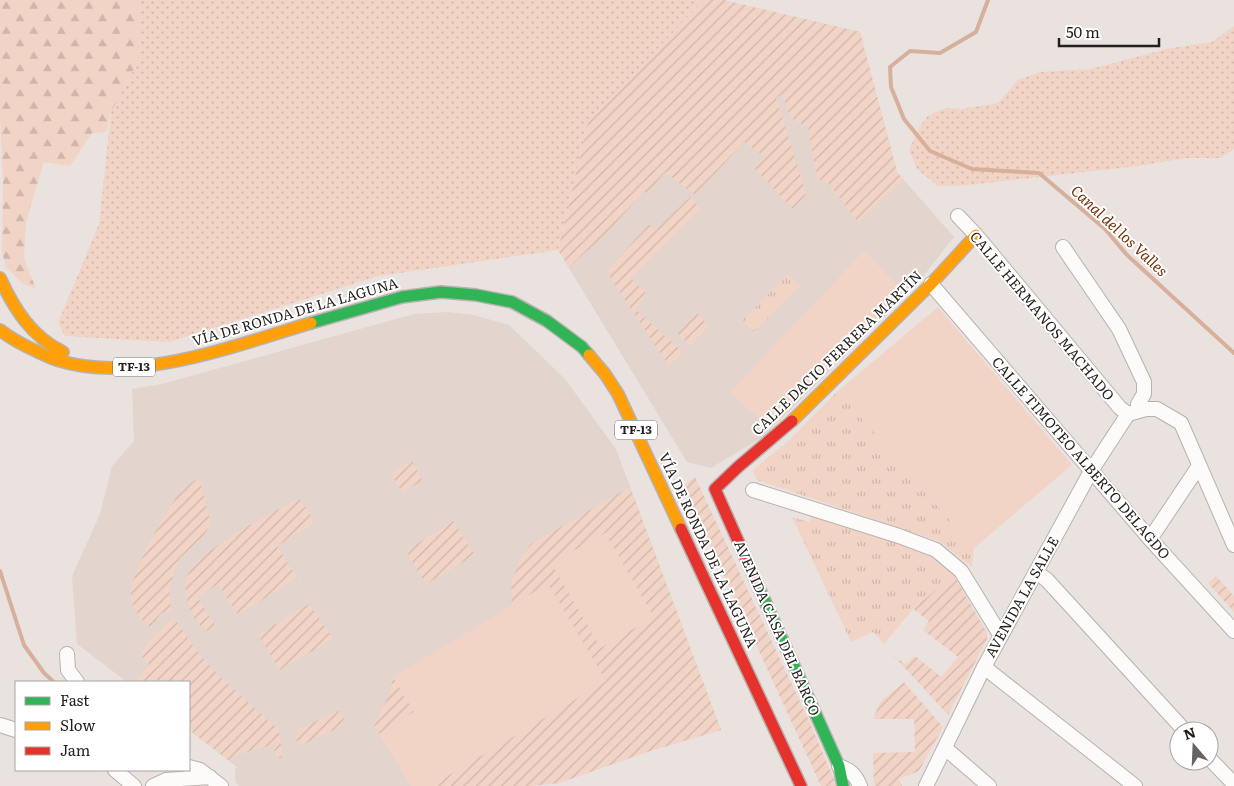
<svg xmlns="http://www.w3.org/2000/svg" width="1234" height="786" font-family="Literata,serif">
  <defs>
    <pattern id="grass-dots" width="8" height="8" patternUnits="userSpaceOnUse" patternTransform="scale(1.25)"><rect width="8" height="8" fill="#f2d4c6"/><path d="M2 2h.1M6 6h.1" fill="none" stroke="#cfb6aa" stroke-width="1.8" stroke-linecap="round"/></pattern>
    <pattern id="forest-firs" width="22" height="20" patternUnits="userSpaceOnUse" patternTransform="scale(1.25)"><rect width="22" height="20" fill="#f2d4c6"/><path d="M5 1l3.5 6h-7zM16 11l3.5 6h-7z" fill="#cfb6aa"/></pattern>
    <pattern id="park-tufts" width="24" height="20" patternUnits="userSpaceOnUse" patternTransform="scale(1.25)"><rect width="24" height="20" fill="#f2d4c6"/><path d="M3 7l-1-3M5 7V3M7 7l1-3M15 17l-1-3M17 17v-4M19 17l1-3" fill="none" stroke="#cfb6aa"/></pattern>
    <pattern id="garden-furrows" width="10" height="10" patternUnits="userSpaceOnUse" patternTransform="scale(1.25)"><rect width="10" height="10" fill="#f2d4c6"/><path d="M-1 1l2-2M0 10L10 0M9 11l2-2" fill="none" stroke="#cfb6aa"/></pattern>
  </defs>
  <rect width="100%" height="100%" fill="#eae2df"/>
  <g fill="#e3d4ce">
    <path d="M704 0H723L860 32 897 172 954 237 917 284 763 437 711 468 687 462 558 250Z"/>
    <path d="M448 312 474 315 509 325 565 379 616 449 721 730 650 751 559 783 531 786H239L236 783 235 769 238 768 189 730V682H127L77 644 72 576 100 514 112 466 134 441 132 389 162 384 414 314Z"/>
  </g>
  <g fill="url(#grass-dots)">
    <path d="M139 0H704L588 122 558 250 379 276 169 342 65 336 58 323 99 224 111 112 138 61Z"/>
    <path d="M1234 26V149L1221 158H1188L1138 166 959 186H938L917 169 909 150 920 126 928 116 944 108 962 109 998 103 1018 80 1040 72 1091 69 1166 49 1212 42Z"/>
  </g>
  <path fill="url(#forest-firs)" d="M0 0H139L138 61 111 112 106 132 92 133 70 166 44 162 26 222 24 258 36 289 23 284 6 267 2 252 3 180 0 117Z"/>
  <g fill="url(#park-tufts)">
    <path d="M788 274 800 286 754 332 742 321Z"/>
    <path d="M838 391 974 548 972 567 939 541 757 480 753 470 788 441Z"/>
    <path d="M812 515 870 533 931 557 954 575 913 609 884 644 873 632 851 642 792 517 809 522Z"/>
  </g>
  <g fill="url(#garden-furrows)">
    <path d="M704 0H723L860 32 897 172 903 180 858 222 828 183 817 179 808 127C784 115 791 117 782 94L776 98 806 194 793 209 755 169 764 156 744 142 695 195 665 172 647 194 644 191 606 234 569 267 558 250 588 122Z"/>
    <path d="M690 197 700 208 630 278 646 293 636 310 683 352 669 366 609 276 608 270 649 224 655 231Z"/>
    <path d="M697 313 709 326 690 345 677 333Z"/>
    <path d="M412 460 422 481 402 492 391 474Z"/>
    <path d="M695 477 810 723 837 786H821L683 486Z"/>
    <path d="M199 478 211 524 204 535 179 559 169 588 171 611 161 613 151 628C141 619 132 611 131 596 129 575 170 501 186 486 190 483 195 480 199 478Z"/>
    <path d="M630 487 721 730 650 751 559 783 531 786H431L606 681 548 584 512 605 511 583 520 560 531 544Z"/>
    <path d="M299 498 315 522 277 546 297 578 238 615 218 584 197 597 216 627 209 632C204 628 198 624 195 619 187 606 181 585 190 571 204 547 273 513 299 498Z"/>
    <path d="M453 521 475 555 426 584 406 551Z"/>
    <path d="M954 575 987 633V639L948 715 893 655 905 664 915 656 941 677 958 657 923 630 929 621 913 609Z"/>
    <path d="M1216 576 1234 596V612L1208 583Z"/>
    <path d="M309 604 333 639 280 670 258 635Z"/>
    <path d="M174 618 196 650 218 675 278 729 282 749 281 758H277L273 745 239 754 228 760 189 730V682H135L149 664 140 655C149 641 159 627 174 618Z"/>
    <path d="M393 677 414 712 379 734 374 727 390 692Z"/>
    <path d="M904 682 943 727 919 771 899 779 902 786H874L873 753 915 752 914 719H873L880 702Z"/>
    <path d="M338 711 342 713 344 719 341 726 304 744H299L296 740V734L299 729Z"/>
  </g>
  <g fill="#f2d4c6">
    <path d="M864 251 904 292 770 429 730 392Z"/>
    <path d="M938 307 1072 465 974 548 838 391Z"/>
    <path d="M605 533 654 617 601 648 551 563Z"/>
    <path d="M548 584 606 681 431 786H411L379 734 414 712 393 677Z"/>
  </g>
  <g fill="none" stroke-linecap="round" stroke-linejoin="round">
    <g stroke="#d7b09c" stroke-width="4">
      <path d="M988 0 976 32 940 53 910 51 890 67 891 87 904 119 930 151 972 169 1039 173 1105 229 1127 255 1234 353"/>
      <path d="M0 571 24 645 44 673 54 682"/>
    </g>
    <defs>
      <g id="street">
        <path d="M958 216 976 235 1120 408 1128 414"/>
        <path d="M1063 247 1119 329 1144 382V394L1138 404V411"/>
        <path d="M931 284 1150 539 1234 631"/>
        <path d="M1128 414 1146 409H1157L1181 423 1234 545"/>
        <path d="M753 490 899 536 936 550 961 571 1001 636"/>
        <path d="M1150 539 1199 466"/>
        <path d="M1036 572 1047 580 1185 731"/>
        <path d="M67 654 68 670 77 682"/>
        <path d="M984 667 1135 786"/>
        <path d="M0 725 16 730"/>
        <path d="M945 748 989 786"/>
        <path d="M1209 758 1234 784"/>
        <path d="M839 766C850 770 855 774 860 786"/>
        <path d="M189 767 200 770 221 786"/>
        <path d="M115 770 134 786"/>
        <path d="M153 786 166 780 210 777"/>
        <path d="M926 786 984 667 1091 471 1128 414"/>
      </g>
      <g id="fast">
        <path d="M311 323 402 297 441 292 476 295 512 302 547 321 582 347 589 355"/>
        <path d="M755 579 839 766 843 786"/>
      </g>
      <g id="slow">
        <path d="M0 278C14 309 32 337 63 352"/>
        <path d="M0 330C11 339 23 345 36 351 43 354 50 358 57 360 134 385 236 345 311 323"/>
        <path d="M589 355 605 374 618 394 681 529"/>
        <path d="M792 421 931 284 976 235"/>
      </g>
      <g id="jam">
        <path d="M681 529 801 786"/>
        <path d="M755 579 715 489 738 467 792 421"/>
      </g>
    </defs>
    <use href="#street" stroke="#b7b2b0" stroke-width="16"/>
    <use href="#fast" stroke="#b7b2b0" stroke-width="14"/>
    <use href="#slow" stroke="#b7b2b0" stroke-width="14"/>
    <use href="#jam" stroke="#b7b2b0" stroke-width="14"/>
    <use href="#street" stroke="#fcfbfa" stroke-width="14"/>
    <use href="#fast" stroke="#30b455" stroke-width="11"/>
    <use href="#slow" stroke="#ff9f0a" stroke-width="11"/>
    <use href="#jam" stroke="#e5322d" stroke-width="11"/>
  </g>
  <g text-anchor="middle" stroke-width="4" stroke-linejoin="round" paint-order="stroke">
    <g fill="#fff" stroke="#656260" stroke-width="1">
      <rect x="113" y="357.5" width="42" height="19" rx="4"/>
      <rect x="615" y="420.5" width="42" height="19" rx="4"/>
    </g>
    <g font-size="12" font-weight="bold" fill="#231f1c">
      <text x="134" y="371">TF-13</text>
      <text x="636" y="434">TF-13</text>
    </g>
    <g font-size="14" fill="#231f1c" stroke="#fff">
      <text transform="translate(295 312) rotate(-16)" y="5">VÍA DE RONDA DE LA LAGUNA</text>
      <text transform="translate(1042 316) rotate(50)" y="5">CALLE HERMANOS MACHADO</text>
      <text transform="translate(837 353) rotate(-44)" y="5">CALLE DACIO FERRERA MARTÍN</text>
      <text transform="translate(1081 458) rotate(49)" y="5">CALLE TIMOTEO ALBERTO DELAGDO</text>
      <text transform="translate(708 550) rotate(65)" y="5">VÍA DE RONDA DE LA LAGUNA</text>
      <text transform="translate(1022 597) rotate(-61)" y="5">AVENIDA LA SALLE</text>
      <text transform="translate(777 628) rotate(66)" y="5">AVENIDA CASA DEL BARCO</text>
    </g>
    <g font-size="15" font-style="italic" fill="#733207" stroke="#fff">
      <text transform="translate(1119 231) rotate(43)" y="5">Canal del los Valles</text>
    </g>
  </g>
  <rect x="15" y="681" width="175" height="90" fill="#ffffff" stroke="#a7a5a4"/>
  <rect x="25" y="697" width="25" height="8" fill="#30b455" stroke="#a7a5a4"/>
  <text x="60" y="706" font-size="15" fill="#231f1c">Fast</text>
  <rect x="25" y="722" width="25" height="8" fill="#ff9f0a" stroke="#a7a5a4"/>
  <text x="60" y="731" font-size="15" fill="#231f1c">Slow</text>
  <rect x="25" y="747" width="25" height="8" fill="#e5322d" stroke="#a7a5a4"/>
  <text x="60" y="756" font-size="15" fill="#231f1c">Jam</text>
  <g transform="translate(1194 746) rotate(341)"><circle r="24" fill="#ffffff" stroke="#a7a5a4"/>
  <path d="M0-4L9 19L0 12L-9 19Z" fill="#696360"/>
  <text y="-8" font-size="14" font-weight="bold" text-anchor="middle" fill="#231f1c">N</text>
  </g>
  <path d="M1059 38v8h100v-8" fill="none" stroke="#231f1c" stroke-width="2.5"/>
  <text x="1066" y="38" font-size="15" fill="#231f1c" stroke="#ffffff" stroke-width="4" paint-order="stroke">50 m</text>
</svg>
